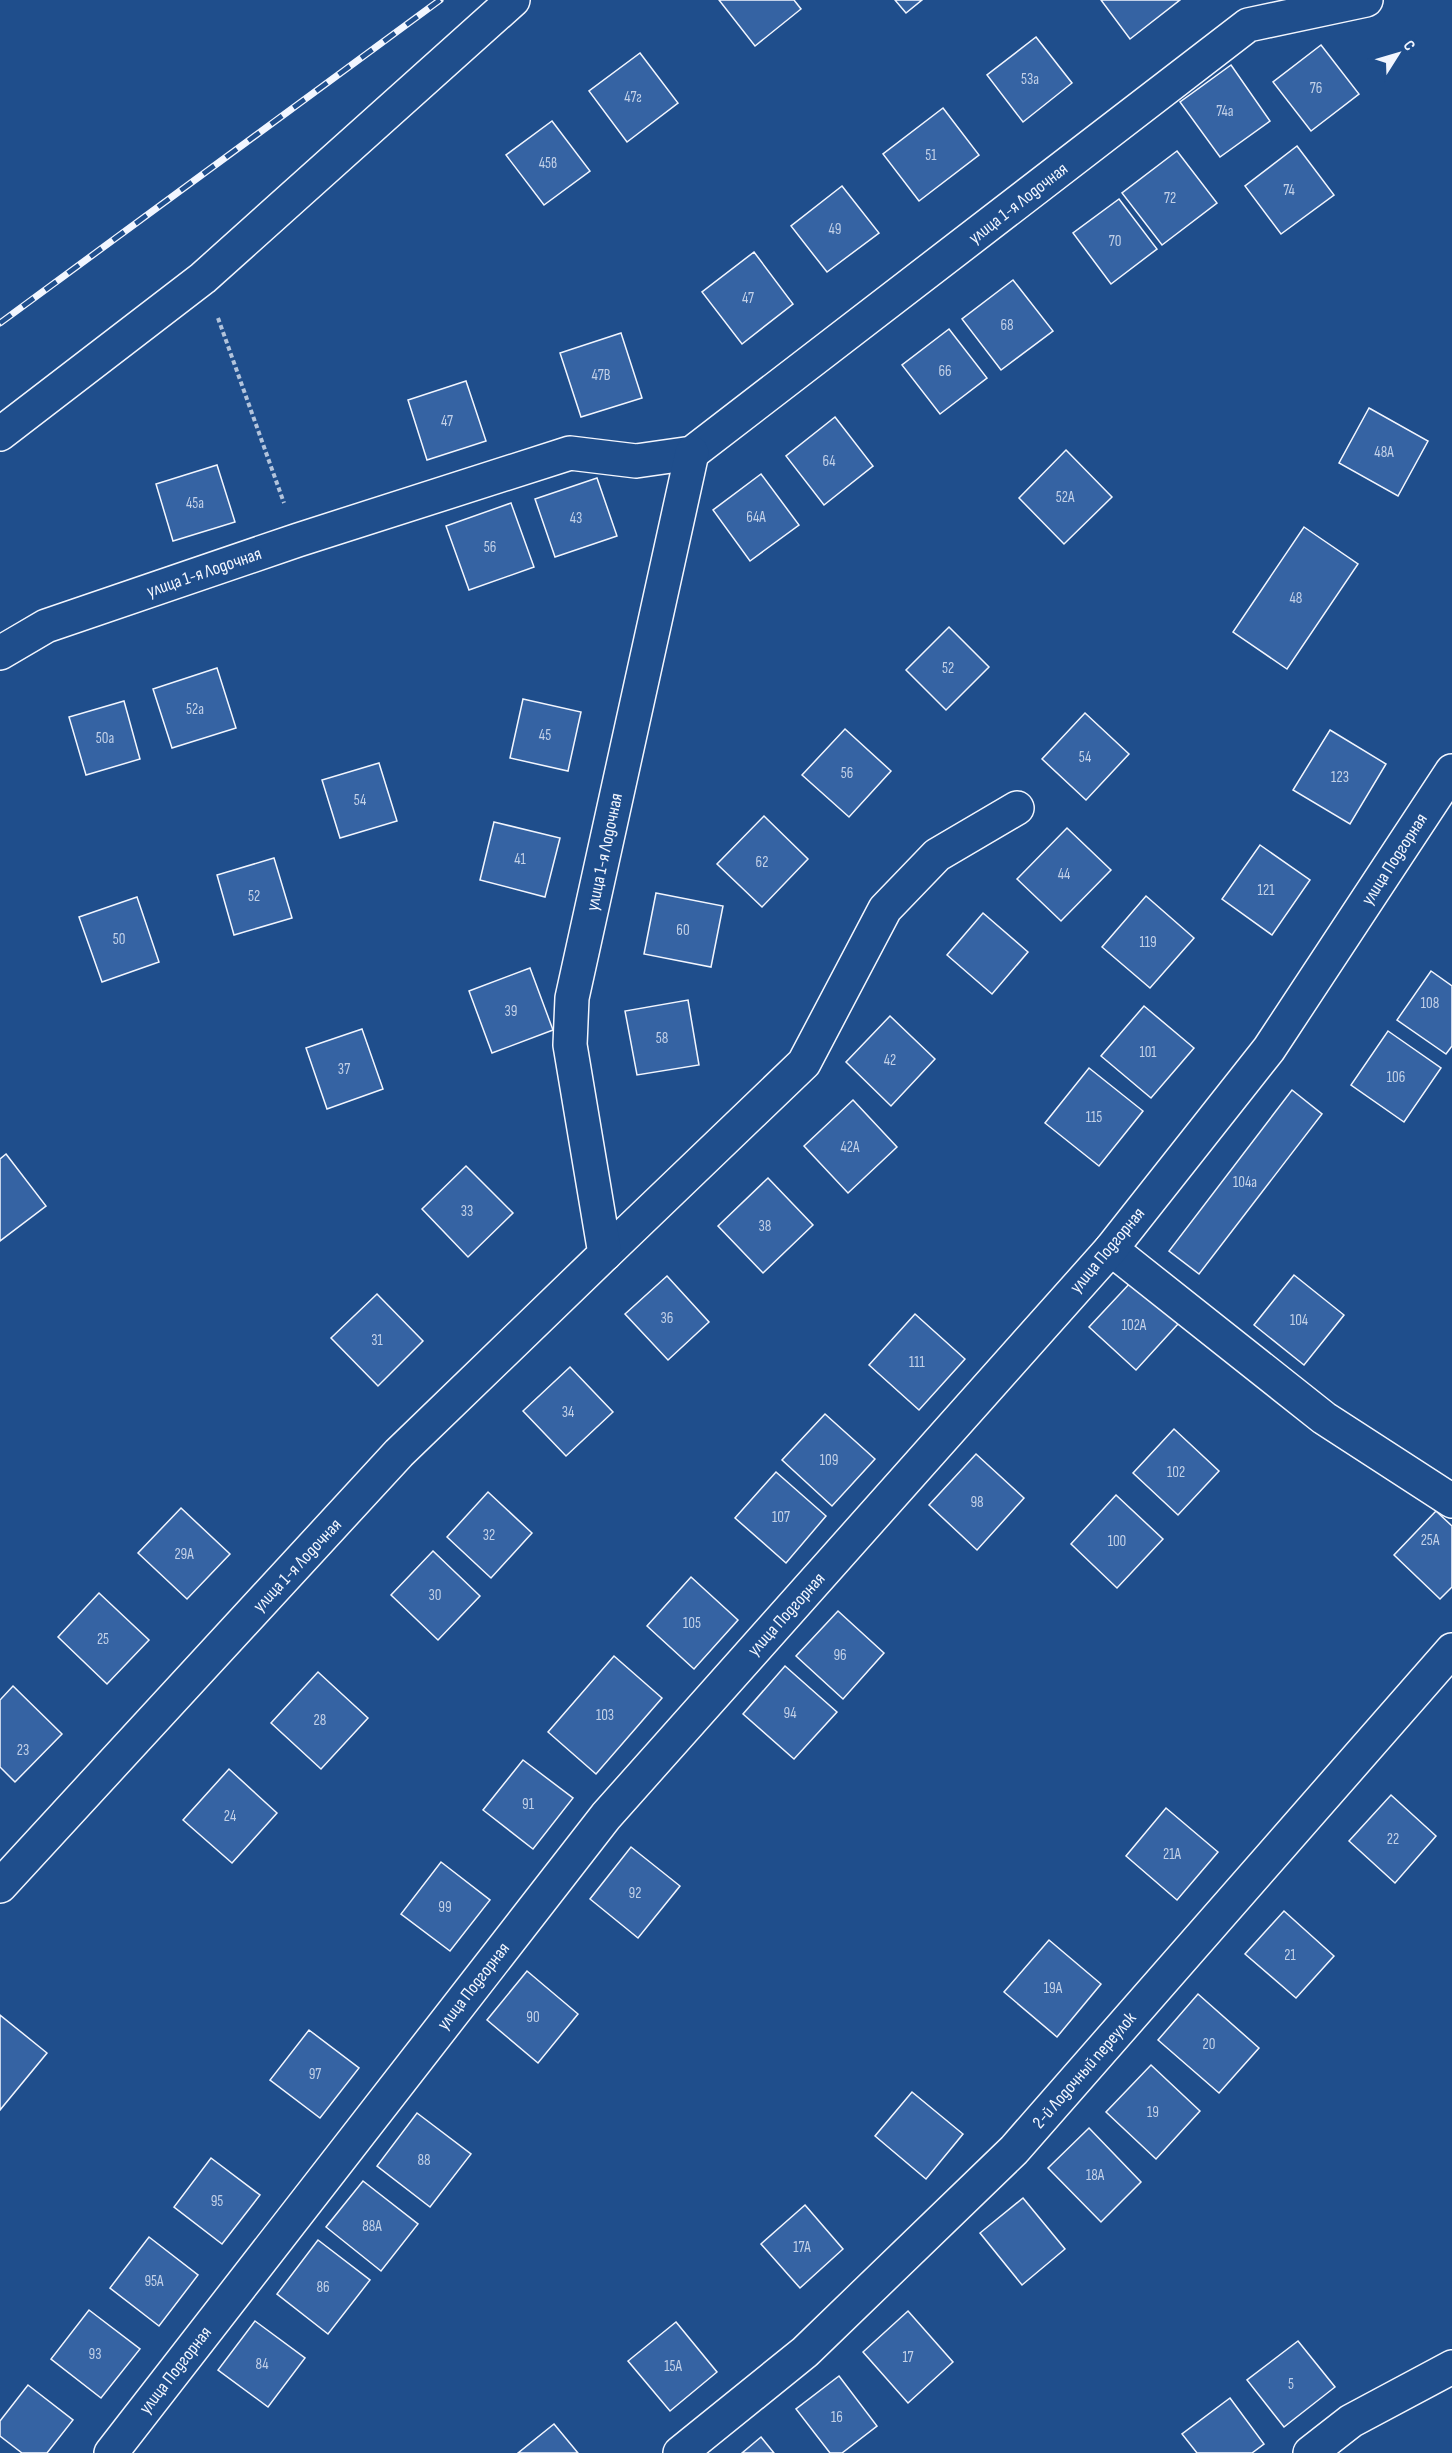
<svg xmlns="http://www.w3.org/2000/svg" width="1452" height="2453" font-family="'Sofia Sans Condensed',sans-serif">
  <rect width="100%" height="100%" fill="#1f4e8c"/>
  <g fill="#3563a3" stroke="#f2f6ff" stroke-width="1.5">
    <path d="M719 0H794L801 9 755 46Z"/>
    <path d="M895 0H922L906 13Z"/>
    <path d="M1101 0H1180L1130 39Z"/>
    <path d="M1036 37 1072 83 1023 122 987 75Z"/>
    <path d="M1321 45 1359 94 1311 131 1273 82Z"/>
    <path d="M640 53 678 103 627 142 589 91Z"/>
    <path d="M1231 65 1270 121 1220 157 1180 102Z"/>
    <path d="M943 108 979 155 919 201 883 154Z"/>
    <path d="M552 121 590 171 544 205 506 155Z"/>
    <path d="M1297 146 1334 195 1281 234 1245 186Z"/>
    <path d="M1177 151 1217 203 1162 245 1122 193Z"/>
    <path d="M842 186 879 233 827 272 791 226Z"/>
    <path d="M1119 199 1157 249 1111 284 1073 233Z"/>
    <path d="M754 252 793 304 742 344 702 292Z"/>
    <path d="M1013 280 1053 331 1001 370 962 319Z"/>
    <path d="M949 329 987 378 940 414 902 365Z"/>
    <path d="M621 333 642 398 581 417 560 353Z"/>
    <path d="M466 381 486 441 427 460 408 400Z"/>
    <path d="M1369 408 1428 441 1398 496 1339 463Z"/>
    <path d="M835 417 873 466 824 505 786 456Z"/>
    <path d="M1066 450 1112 497 1064 544 1019 498Z"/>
    <path d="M217 465 235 522 173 541 156 484Z"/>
    <path d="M761 474 799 525 750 561 713 510Z"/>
    <path d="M597 478 617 536 555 557 535 499Z"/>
    <path d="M511 503 534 567 469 590 446 526Z"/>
    <path d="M1304 527 1358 564 1287 669 1233 632Z"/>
    <path d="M949 627 989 667 946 710 906 670Z"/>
    <path d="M217 668 236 728 172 748 153 689Z"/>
    <path d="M523 699 581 712 568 771 510 758Z"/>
    <path d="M124 701 140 759 86 775 69 717Z"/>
    <path d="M1085 713 1129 754 1086 800 1042 759Z"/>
    <path d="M845 729 891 771 849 817 802 775Z"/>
    <path d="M1330 730 1386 764 1350 824 1293 790Z"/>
    <path d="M379 763 397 821 340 838 322 780Z"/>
    <path d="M764 816 808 859 762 907 717 864Z"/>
    <path d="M494 822 560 838 545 897 480 880Z"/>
    <path d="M1067 828 1111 870 1061 921 1017 879Z"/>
    <path d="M1260 845 1310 880 1272 935 1222 899Z"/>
    <path d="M274 858 292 918 234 935 217 875Z"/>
    <path d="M656 893 723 906 711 967 644 954Z"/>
    <path d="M1146 896 1194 938 1150 988 1102 947Z"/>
    <path d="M137 897 159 962 102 982 79 917Z"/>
    <path d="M983 913 1028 952 992 994 947 955Z"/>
    <path d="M530 968 553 1030 492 1053 469 991Z"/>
    <path d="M1431 971 1452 986V1046L1446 1054 1397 1020Z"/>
    <path d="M688 1000 699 1065 637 1075 625 1011Z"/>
    <path d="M1144 1006 1194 1048 1151 1098 1101 1056Z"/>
    <path d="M890 1016 935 1059 891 1106 846 1062Z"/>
    <path d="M362 1029 383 1089 327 1109 306 1048Z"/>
    <path d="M1388 1031 1441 1068 1404 1122 1351 1085Z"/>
    <path d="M1089 1068 1143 1111 1099 1166 1045 1123Z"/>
    <path d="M1292 1090 1322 1114 1199 1274 1169 1251Z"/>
    <path d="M853 1100 897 1147 848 1193 804 1146Z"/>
    <path d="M6 1154 46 1206 0 1241V1159Z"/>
    <path d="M466 1166 513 1213 468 1257 422 1209Z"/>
    <path d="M768 1178 813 1225 763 1273 718 1226Z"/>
    <path d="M1294 1275 1344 1315 1304 1365 1254 1325Z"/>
    <path d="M667 1276 709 1322 668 1360 625 1314Z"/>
    <path d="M1132 1281 1178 1324 1136 1370 1089 1327Z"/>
    <path d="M377 1294 423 1341 378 1386 331 1338Z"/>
    <path d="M915 1314 965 1359 919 1410 869 1365Z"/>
    <path d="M570 1367 613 1412 566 1456 523 1411Z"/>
    <path d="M825 1414 875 1459 832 1506 782 1460Z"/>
    <path d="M1174 1429 1219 1471 1178 1515 1133 1473Z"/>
    <path d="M976 1454 1024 1498 977 1550 929 1505Z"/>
    <path d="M776 1472 826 1516 786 1563 735 1518Z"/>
    <path d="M488 1492 532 1533 491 1578 447 1537Z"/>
    <path d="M1116 1495 1163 1539 1117 1588 1071 1544Z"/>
    <path d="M181 1508 230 1554 187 1599 138 1553Z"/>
    <path d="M1436 1511 1452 1526V1587L1440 1599 1394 1555Z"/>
    <path d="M433 1551 480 1596 438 1640 391 1595Z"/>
    <path d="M691 1577 738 1620 694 1669 647 1626Z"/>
    <path d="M99 1593 149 1640 107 1684 58 1637Z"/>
    <path d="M838 1611 884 1653 843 1699 796 1656Z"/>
    <path d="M614 1656 662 1698 596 1774 548 1732Z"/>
    <path d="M785 1666 837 1712 794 1759 743 1714Z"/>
    <path d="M318 1672 368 1718 321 1769 271 1723Z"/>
    <path d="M13 1686 62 1734 15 1782 0 1767V1700Z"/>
    <path d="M523 1760 573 1798 533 1849 483 1810Z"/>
    <path d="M229 1769 277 1813 232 1863 183 1820Z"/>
    <path d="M1391 1795 1436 1836 1395 1883 1349 1841Z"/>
    <path d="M1166 1808 1218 1852 1177 1900 1126 1856Z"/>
    <path d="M631 1847 680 1886 638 1938 590 1899Z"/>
    <path d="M441 1862 490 1900 450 1951 401 1914Z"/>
    <path d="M1284 1911 1334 1956 1296 1998 1245 1954Z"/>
    <path d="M1049 1940 1101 1984 1057 2037 1004 1992Z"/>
    <path d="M527 1971 578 2014 538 2063 487 2020Z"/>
    <path d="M1198 1994 1259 2048 1219 2093 1158 2040Z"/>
    <path d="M0 2015 47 2053 0 2110Z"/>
    <path d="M309 2030 359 2068 320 2118 270 2080Z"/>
    <path d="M1151 2065 1200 2111 1156 2159 1106 2112Z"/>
    <path d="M912 2092 963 2134 926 2179 875 2136Z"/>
    <path d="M417 2113 471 2154 430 2207 377 2166Z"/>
    <path d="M1089 2128 1141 2182 1101 2222 1048 2168Z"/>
    <path d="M211 2158 260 2195 222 2244 174 2207Z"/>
    <path d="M363 2181 418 2224 381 2271 326 2227Z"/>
    <path d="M1023 2198 1065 2249 1022 2285 980 2233Z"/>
    <path d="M805 2205 843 2249 800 2288 761 2244Z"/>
    <path d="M149 2237 198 2275 159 2326 110 2288Z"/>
    <path d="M318 2240 370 2280 328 2334 277 2294Z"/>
    <path d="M89 2310 140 2349 101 2398 51 2359Z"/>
    <path d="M908 2311 953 2362 908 2403 863 2352Z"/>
    <path d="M255 2321 305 2358 268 2407 218 2370Z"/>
    <path d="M676 2322 717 2372 670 2411 628 2361Z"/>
    <path d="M1298 2341 1335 2387 1284 2427 1247 2380Z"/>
    <path d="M839 2376 877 2426 842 2453H830L796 2409Z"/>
    <path d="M28 2385 73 2420 47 2453H22L0 2436V2421Z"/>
    <path d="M1230 2398 1264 2444 1252 2453H1197L1182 2434Z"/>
    <path d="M554 2424 578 2453H518Z"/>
    <path d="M761 2437 774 2453H742Z"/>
  </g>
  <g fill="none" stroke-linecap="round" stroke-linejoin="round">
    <defs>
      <g id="minor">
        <path d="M0 434 203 278 513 0"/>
        <path d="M0 653 46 626 298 540 570 453 636 461 692 453 1248 25 1366 0"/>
        <path d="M1111 1249 1324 1418 1452 1501"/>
        <path d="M605 1254 804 1063 885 909 937 855 1017 808"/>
        <path d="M0 1886 399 1453 605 1254 570 1045 572 998 692 453"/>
        <path d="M111 2453 606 1816 1111 1249 1269 1049 1452 771"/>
        <path d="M680 2453 805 2352 1014 2150 1452 1650"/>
        <path d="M1310 2453 1351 2421 1452 2367"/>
      </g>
    </defs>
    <use href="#minor" stroke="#f2f6ff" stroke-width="36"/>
    <path stroke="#b3c4dc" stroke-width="4" stroke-dasharray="4.5 3" stroke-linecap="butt" d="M218 318 284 503"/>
    <use href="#minor" stroke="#1f4e8c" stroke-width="33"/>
    <defs>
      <path id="rail" d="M0 323 440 0"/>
    </defs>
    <use href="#rail" stroke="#f2f6ff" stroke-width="7"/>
    <use href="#rail" stroke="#1f4e8c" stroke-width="4.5" stroke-dasharray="14" stroke-linecap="butt"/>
  </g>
  <g text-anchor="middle" stroke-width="4.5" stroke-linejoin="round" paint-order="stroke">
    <g font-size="15" fill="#c3d1e8">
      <text x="1030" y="84">53а</text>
      <text x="1316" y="93">76</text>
      <text x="633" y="102">47г</text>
      <text x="1225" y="116">74а</text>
      <text x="931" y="160">51</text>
      <text x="548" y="168">45в</text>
      <text x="1289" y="195">74</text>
      <text x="1170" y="203">72</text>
      <text x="835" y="234">49</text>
      <text x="1115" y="246">70</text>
      <text x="748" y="303">47</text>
      <text x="1007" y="330">68</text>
      <text x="945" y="376">66</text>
      <text x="601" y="380">47В</text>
      <text x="447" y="426">47</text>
      <text x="1384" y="457">48А</text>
      <text x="829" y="466">64</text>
      <text x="1065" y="502">52А</text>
      <text x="195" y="508">45а</text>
      <text x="756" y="522">64А</text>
      <text x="576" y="523">43</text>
      <text x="490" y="552">56</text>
      <text x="1296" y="603">48</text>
      <text x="948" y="673">52</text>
      <text x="195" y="714">52а</text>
      <text x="545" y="740">45</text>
      <text x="105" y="743">50а</text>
      <text x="1085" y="762">54</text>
      <text x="847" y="778">56</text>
      <text x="1340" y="782">123</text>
      <text x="360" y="805">54</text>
      <text x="520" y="864">41</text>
      <text x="762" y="867">62</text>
      <text x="1064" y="879">44</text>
      <text x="1266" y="895">121</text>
      <text x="254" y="901">52</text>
      <text x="683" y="935">60</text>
      <text x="119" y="944">50</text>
      <text x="1148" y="947">119</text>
      <text x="1430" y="1008">108</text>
      <text x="511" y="1016">39</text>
      <text x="662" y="1043">58</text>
      <text x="1148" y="1057">101</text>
      <text x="890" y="1065">42</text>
      <text x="344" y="1074">37</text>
      <text x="1396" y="1082">106</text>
      <text x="1094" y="1122">115</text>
      <text x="850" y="1152">42A</text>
      <text x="1245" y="1187">104а</text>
      <text x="467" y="1216">33</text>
      <text x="765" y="1231">38</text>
      <text x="667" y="1323">36</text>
      <text x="1299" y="1325">104</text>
      <text x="1134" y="1330">102А</text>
      <text x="377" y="1345">31</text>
      <text x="917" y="1367">111</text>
      <text x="568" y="1417">34</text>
      <text x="829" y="1465">109</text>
      <text x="1176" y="1477">102</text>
      <text x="977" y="1507">98</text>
      <text x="781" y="1522">107</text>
      <text x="489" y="1540">32</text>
      <text x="1430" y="1545">25А</text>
      <text x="1117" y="1546">100</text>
      <text x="184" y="1559">29А</text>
      <text x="435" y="1600">30</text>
      <text x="692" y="1628">105</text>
      <text x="103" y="1644">25</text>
      <text x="840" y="1660">96</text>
      <text x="790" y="1718">94</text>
      <text x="605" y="1720">103</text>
      <text x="320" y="1725">28</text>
      <text x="23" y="1755">23</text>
      <text x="528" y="1809">91</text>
      <text x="230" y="1821">24</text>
      <text x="1393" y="1844">22</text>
      <text x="1172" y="1859">21А</text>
      <text x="635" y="1898">92</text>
      <text x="445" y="1912">99</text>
      <text x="1290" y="1960">21</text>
      <text x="1053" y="1993">19A</text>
      <text x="533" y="2022">90</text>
      <text x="1209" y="2049">20</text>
      <text x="315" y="2079">97</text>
      <text x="1153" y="2117">19</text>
      <text x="424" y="2165">88</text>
      <text x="1095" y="2180">18А</text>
      <text x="217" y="2206">95</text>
      <text x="372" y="2231">88А</text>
      <text x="802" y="2252">17А</text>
      <text x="154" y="2286">95А</text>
      <text x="323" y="2292">86</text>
      <text x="95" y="2359">93</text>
      <text x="908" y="2362">17</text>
      <text x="262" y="2369">84</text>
      <text x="673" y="2371">15А</text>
      <text x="1291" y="2389">5</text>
      <text x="837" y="2422">16</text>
    </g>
    <g font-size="18" fill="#f2f6ff" stroke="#1f4e8c">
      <text transform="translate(1018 203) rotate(-38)" y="6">улица 1-я Лодочная</text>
      <text transform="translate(204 572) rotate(-19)" y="6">улица 1-я Лодочная</text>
      <text transform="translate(604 852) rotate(-78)" y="6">улица 1-я Лодочная</text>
      <text transform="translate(1394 859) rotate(-57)" y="6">улица Подгорная</text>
      <text transform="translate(1107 1250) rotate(-50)" y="6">улица Подгорная</text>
      <text transform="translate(297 1565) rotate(-47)" y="6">улица 1-я Лодочная</text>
      <text transform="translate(786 1614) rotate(-48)" y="6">улица Подгорная</text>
      <text transform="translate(473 1986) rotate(-52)" y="6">улица Подгорная</text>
      <text transform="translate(1084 2070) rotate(-49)" y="6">2-й Лодочный переулок</text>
      <text transform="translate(175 2370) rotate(-52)" y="6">улица Подгорная</text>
    </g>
  </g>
  <g transform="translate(1398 54) rotate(53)" stroke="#1f4e8c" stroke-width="4.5" paint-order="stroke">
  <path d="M0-4.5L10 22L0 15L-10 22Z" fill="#f2f6ff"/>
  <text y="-9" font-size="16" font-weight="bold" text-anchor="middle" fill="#f2f6ff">С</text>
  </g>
</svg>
